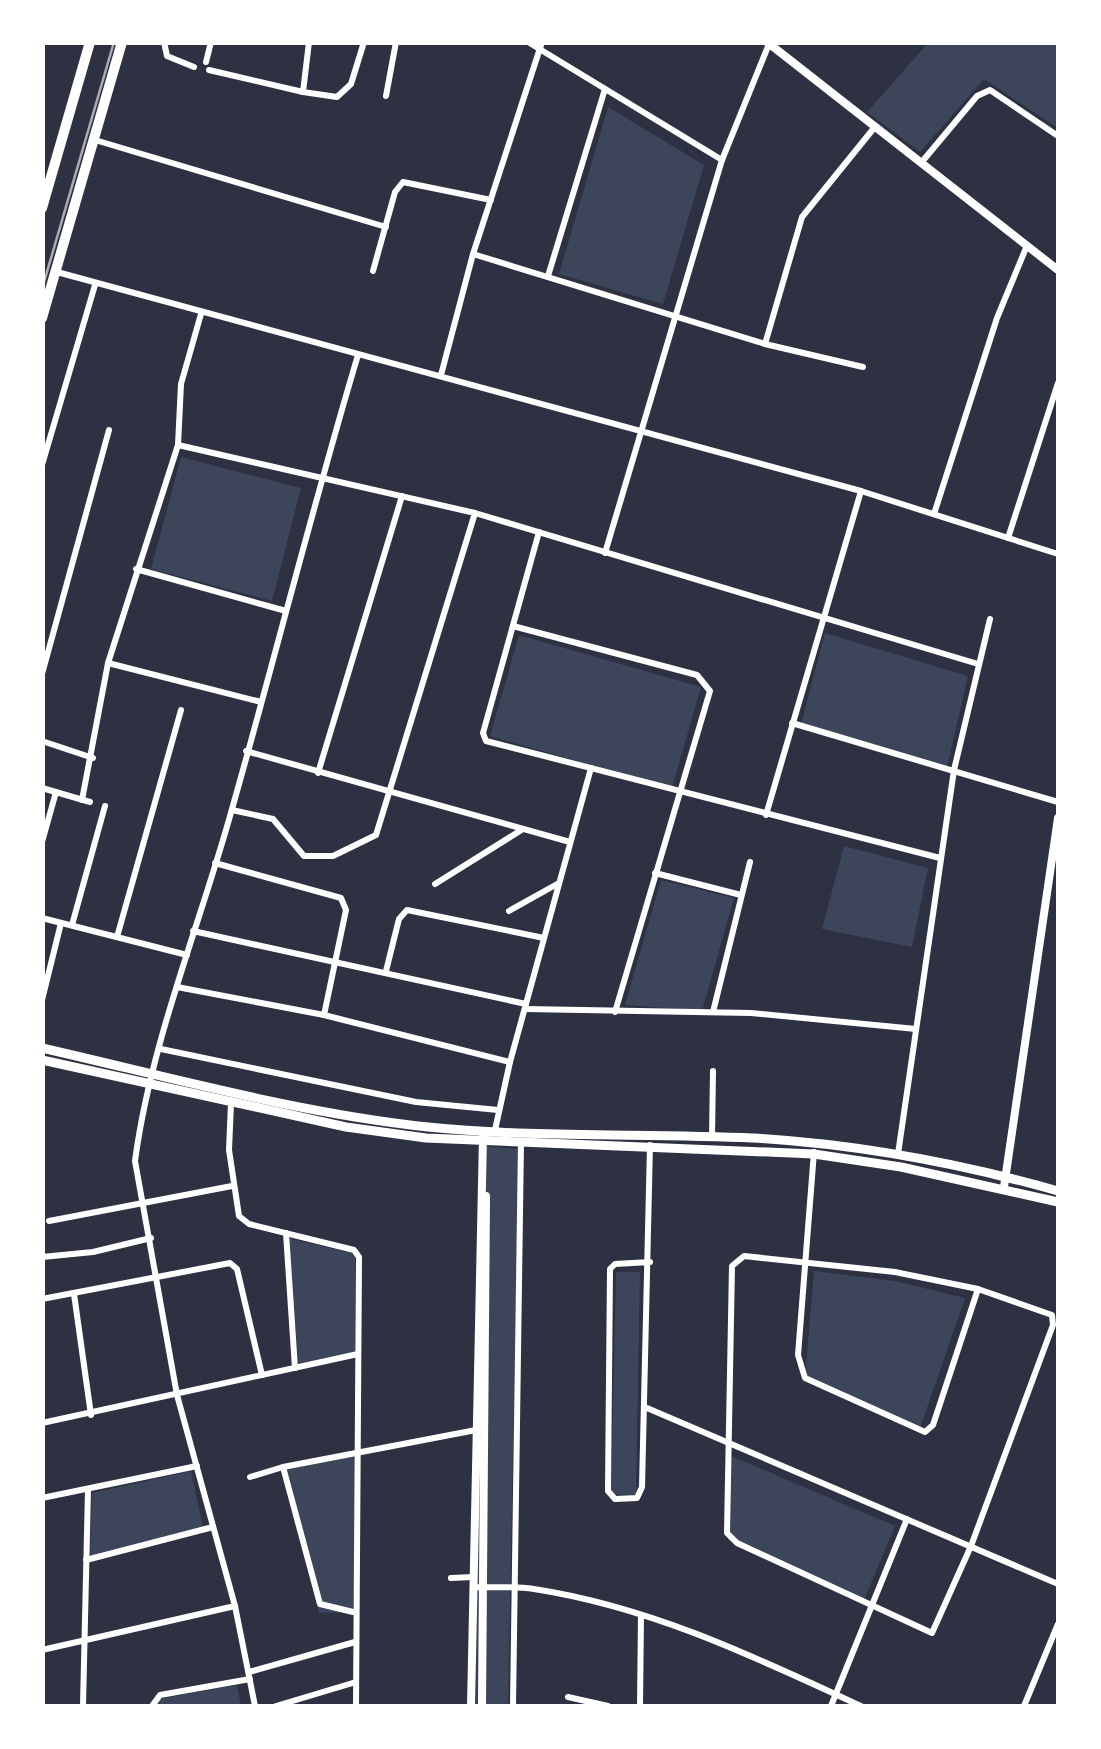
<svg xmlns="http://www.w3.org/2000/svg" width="1101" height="1749" font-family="Poppins,sans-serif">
  <rect width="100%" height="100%" fill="#2d3142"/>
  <g fill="#3c4559">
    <path d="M928 43H1058V128L984 79 920 152 867 112Z"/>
    <path d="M608 107 704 165 663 304 559 274Z"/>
    <path d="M181 457 301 488 272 601 151 569Z"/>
    <path d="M825 633 968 676 947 767 801 724Z"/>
    <path d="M519 635 701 687 672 788 490 736Z"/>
    <path d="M844 846 928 868 912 947 822 929Z"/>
    <path d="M661 880 734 898 702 1011 625 1005Z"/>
    <path d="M481 1146 519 1149 508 1706H476Z"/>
    <path d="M287 1238 355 1254V1354L299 1367Z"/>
    <path d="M814 1271 895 1281 965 1298 919 1431 805 1377Z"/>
    <path d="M616 1272H640L636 1495 611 1494Z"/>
    <path d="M360 1453 353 1612 319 1613 283 1467Z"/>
    <path d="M729 1455 895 1526 864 1600 728 1540Z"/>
    <path d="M191 1471 204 1532 90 1561 92 1493Z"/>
    <path d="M237 1685 241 1706H153V1700Z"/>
  </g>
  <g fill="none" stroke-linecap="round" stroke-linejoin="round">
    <g stroke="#fff" stroke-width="6">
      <path d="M164 42 167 56 194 67"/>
      <path d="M309 42 303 92 337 97 351 84 364 42"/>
      <path d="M528 42 722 160"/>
      <path d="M206 62 211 42"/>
      <path d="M209 70 303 92"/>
      <path d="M386 96 396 42"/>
      <path d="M95 140 386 227"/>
      <path d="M921 163 977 96 990 90 1058 136"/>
      <path d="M473 254 765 344 863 367"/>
      <path d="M373 271 395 192 403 182 491 200"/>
      <path d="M57 272 861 491 1058 554"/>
      <path d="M548 276 605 89"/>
      <path d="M765 344 802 217 874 128"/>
      <path d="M441 375 473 254 542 42"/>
      <path d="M178 445 475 513 978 664"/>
      <path d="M42 465 95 285"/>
      <path d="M934 514 997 318 1026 248"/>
      <path d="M539 532 483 733 486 741 940 858"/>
      <path d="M1008 538 1058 383"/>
      <path d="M605 553 722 160 769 44"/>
      <path d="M136 569 286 611"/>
      <path d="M513 626 697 675 710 691 615 1012"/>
      <path d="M108 663 261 702"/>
      <path d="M42 674 109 430"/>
      <path d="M792 723 1058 802"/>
      <path d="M42 741 93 758"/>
      <path d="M246 751 570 842"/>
      <path d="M318 773 402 496"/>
      <path d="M42 788 90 802"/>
      <path d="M82 800 108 663 178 445 181 384 201 314"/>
      <path d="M232 810 273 819 304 856H333L376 835 475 513"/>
      <path d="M766 815 861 491"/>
      <path d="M42 842 56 792"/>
      <path d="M215 863 341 898 346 910 324 1015"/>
      <path d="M655 873 741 895"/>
      <path d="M435 884 523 829"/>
      <path d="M509 911 559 883"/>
      <path d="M42 918 187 955"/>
      <path d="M72 925 105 806"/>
      <path d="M193 931 526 1004"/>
      <path d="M117 937 181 710"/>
      <path d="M386 971 399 919 407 910 544 938"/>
      <path d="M177 987 324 1015 510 1062"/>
      <path d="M42 1000 61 923"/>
      <path d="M525 1009 751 1013 916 1029"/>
      <path d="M713 1012 750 862"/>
      <path d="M161 1049 416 1102 498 1110"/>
      <path d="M231 1103 229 1150 239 1216 249 1224 354 1250 359 1257 356 1706"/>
      <path d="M495 1130 510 1062 591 768"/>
      <path d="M712 1137 713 1071"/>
      <path d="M650 1145 642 1487 637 1498 615 1499 608 1491 610 1269 615 1264 650 1262"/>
      <path d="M814 1152 798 1355 805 1378 925 1432 933 1425 978 1289"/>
      <path d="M898 1154 954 770 990 619"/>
      <path d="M49 1221 232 1186"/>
      <path d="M286 1233 295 1368"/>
      <path d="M744 1256 895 1272 978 1289 1052 1315 1053 1325 971 1546 932 1633 737 1543 727 1533 732 1266Z"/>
      <path d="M42 1257 93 1252 151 1238"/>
      <path d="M74 1294 91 1415"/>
      <path d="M42 1299 230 1263 237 1269 262 1375"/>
      <path d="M647 1408 1058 1584"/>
      <path d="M42 1423 358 1354"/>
      <path d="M283 1467 320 1604 353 1612"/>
      <path d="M250 1477 283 1467 476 1430"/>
      <path d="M42 1498 197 1466"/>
      <path d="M86 1560 213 1527"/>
      <path d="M451 1578 473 1577"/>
      <path d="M473 1587C493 1588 514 1586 534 1589 651 1607 755 1657 861 1706"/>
      <path d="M42 1650 235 1606"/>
      <path d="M249 1672 355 1642"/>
      <path d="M568 1697 608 1706"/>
      <path d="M83 1706 88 1490"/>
      <path d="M152 1706 160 1695 250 1679"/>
      <path d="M255 1706 235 1606 177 1395 135 1161C151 1041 200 925 232 809 275 658 313 505 358 355"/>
      <path d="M276 1706 356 1682"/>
      <path d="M513 1706 521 1142"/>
      <path d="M640 1706 641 1615"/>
      <path d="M831 1706 907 1519"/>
      <path d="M1024 1706 1058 1624"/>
    </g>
    <g stroke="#fff" stroke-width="8">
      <path d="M767 42 1058 270"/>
      <path d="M1004 1187 1058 818"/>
      <path d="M471 1706 483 1136"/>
      <path d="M482 1706 486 1196"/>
    </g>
    <g stroke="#fff" stroke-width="9">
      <path d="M42 1048C169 1077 298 1113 428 1127 536 1138 645 1133 753 1138 856 1144 959 1163 1058 1191"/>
      <path d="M42 1060 346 1127 426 1138 814 1154 901 1167 1058 1202"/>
    </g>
    <g stroke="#fff" stroke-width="10">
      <path d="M42 208 90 42"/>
      <path d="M42 318 122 42"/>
    </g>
    <path stroke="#abadb3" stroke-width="2.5" d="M42 289 114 42"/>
  </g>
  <rect width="1101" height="1749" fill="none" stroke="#ffffff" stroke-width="90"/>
</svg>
